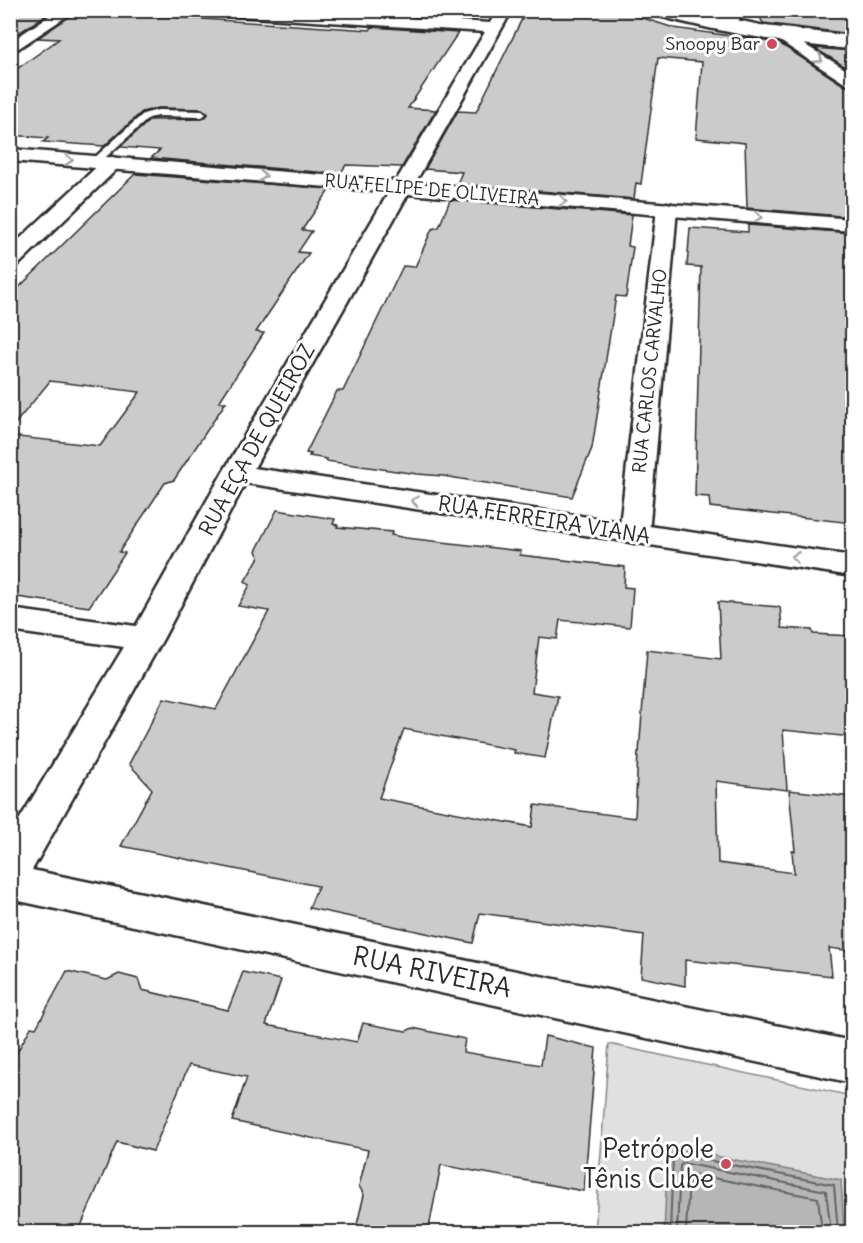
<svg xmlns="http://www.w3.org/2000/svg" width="863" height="1243" font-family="Delius,sans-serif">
  <rect width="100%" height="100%" fill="#fff"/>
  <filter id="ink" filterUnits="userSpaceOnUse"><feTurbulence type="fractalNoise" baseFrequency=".0167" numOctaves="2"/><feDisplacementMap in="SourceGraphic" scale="12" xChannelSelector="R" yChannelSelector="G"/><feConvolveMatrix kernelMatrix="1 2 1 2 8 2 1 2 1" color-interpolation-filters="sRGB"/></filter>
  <g filter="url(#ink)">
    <path fill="#e0e0e0" stroke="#868686" stroke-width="1.5" d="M609 1044 852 1096V1232H595Z"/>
    <path fill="#b6b6b6" stroke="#7e7e7e" stroke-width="1.5" d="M668 1147 841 1180 844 1232H664Z"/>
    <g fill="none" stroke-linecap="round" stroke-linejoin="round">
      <g stroke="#636363" stroke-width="2">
        <path d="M670 1232 673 1157 676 1154 834 1185 838 1232"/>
        <path d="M677 1232 680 1166 683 1163 826 1191 831 1232"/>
        <path d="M686 1232 689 1177 692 1174 818 1198 822 1232"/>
      </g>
    </g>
    <g fill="#cbcbcb" stroke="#2b2b2b" stroke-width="1.5">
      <path d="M10 10H53L14 36H10Z"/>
      <path d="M385 10H443L472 12 467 19 382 14Z"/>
      <path d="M566 10H618L674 28 779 43 845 86 852 87V217L747 208 745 143 696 138 702 62 658 58 641 184 636 183 634 199 457 184 462 172 425 169 458 111 476 112 524 15 527 12 564 14Z"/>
      <path d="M756 10H852V34L763 23Z"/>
      <path d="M78 11 370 30 372 27 458 33 408 108 436 110 402 167 346 165 340 174 151 158 160 150 120 147 150 120 202 119 208 114 202 109 158 108 142 112 104 146 43 142 48 138 10 135V74L59 39 38 38Z"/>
      <path d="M814 48 852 51V71Z"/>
      <path d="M135 174 330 189 302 230 312 231 298 252 309 253 256 332 264 333 219 402H226L174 480 165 483 119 552 125 553 89 607 10 596V436L100 446 140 392 50 381 10 430V296Z"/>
      <path d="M450 200 632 215 628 246 633 247 626 297 616 296 592 448 572 497 443 476 417 474 326 461 327 459 309 456 311 454 306 453 337 391H343L403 266 415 267 432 229 439 227Z"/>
      <path d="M748 225 852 233V523L710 507 709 497 695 496 701 267 687 266 690 228 748 232Z"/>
      <path d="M277 510 335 519 333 524 338 525 337 527 392 532 391 535 406 538 521 551 520 555 625 567 624 587 633 588 630 627 560 620 557 639 539 637 532 692 558 696 545 758 514 753 515 750 404 729 379 798 532 827 535 805 635 818 638 752H639L647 650 721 659 718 602 780 607 782 628 812 630 813 634 852 636V737L783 730 787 790 716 781 718 863 794 873 792 851H795L789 790 852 797V951L829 948 832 976 685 960V986L641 977 644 935 480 913 473 943 309 908 318 886 121 846 152 789 129 764 164 698 216 709 269 611 238 606 250 585 245 581 259 557 256 551Z"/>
      <path d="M67 971 107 980 119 974 138 979 142 990 228 1010 243 972 281 980 266 1025 357 1042 363 1023 406 1031 413 1028 465 1039 463 1052 541 1065 545 1036 596 1048 584 1191 441 1165 428 1233H355L364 1195 359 1186 368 1150 232 1121 247 1077 189 1065 153 1151 117 1142 78 1233H10V1065L31 1027 36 1028Z"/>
    </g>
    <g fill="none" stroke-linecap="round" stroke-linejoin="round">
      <defs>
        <g id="lane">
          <path d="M676 10H689L765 26 852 36V40L743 27Z"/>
          <path d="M158 110 202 111 206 114 202 117 158 116 149 118 98 164H92V160L143 114Z"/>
        </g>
        <g id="street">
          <path d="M58 10H76L10 54V42Z"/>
          <path d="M785 33 852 73V85L846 84 780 41 777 38Z"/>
          <path d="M112 157 119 159 122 163 119 167 18 265 10 266V248L105 159Z"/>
          <path d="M667 203 674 205 677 209 649 534 645 540 634 543 623 540 619 534 657 209 660 205Z"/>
          <path d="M236 465 246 468 250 474 163 639 32 870 852 1041V1083L10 899V835L124 647 10 631V609L136 626 222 474 226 468Z"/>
        </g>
        <g id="secondary">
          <path d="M199 10H285L490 23 497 10H512L415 183 852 219V231L408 194 254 468 852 556V576L226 480 222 474 389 192 10 161V149L396 181 485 32 206 14Z"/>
          <path d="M720 10H735L740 18 738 21H728Z"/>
        </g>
        <path id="primary" d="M645 10H671L751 27 852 39V49C783 44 714 31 647 13Z"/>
      </defs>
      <use href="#lane" stroke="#2b2b2b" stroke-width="5"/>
      <use href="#street" stroke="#2b2b2b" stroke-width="5"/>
      <use href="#secondary" stroke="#2b2b2b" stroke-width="5"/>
      <use href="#primary" stroke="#2b2b2b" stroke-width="5"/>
      <use href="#lane" fill="#fff" fill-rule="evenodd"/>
      <use href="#street" fill="#fff" fill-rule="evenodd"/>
      <use href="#secondary" fill="#fff" fill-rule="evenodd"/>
      <use href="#primary" fill="#fff" fill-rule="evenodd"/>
    </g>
    <defs><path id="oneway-chevron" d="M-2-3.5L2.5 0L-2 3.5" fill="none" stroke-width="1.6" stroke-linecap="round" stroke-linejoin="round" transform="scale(1.5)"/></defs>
    <g stroke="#a0a0a0">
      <use href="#oneway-chevron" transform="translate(819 59) rotate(32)"/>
      <use href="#oneway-chevron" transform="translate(69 160) rotate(5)"/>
      <use href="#oneway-chevron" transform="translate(263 176) rotate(5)"/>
      <use href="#oneway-chevron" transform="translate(563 201) rotate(5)"/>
      <use href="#oneway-chevron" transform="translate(758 217) rotate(5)"/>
      <use href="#oneway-chevron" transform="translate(415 501) rotate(-171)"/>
      <use href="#oneway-chevron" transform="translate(795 557) rotate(-172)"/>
    </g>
  </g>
  <g fill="#d1495b" stroke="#fff" stroke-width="2">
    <circle cx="772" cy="44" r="6"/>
    <circle cx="726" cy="1164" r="6"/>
  </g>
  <g text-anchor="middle" stroke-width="6" stroke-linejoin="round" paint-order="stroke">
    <g font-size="18" fill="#2b2b2b" stroke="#fff" text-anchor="end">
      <text x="760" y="50">Snoopy Bar</text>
    </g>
    <g font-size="18" fill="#2b2b2b" stroke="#fff">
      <text transform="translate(432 190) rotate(5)" y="6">RUA FELIPE DE OLIVEIRA</text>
      <text transform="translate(650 371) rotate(-84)" y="6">RUA CARLOS CARVALHO</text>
    </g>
    <g font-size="21" fill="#2b2b2b" stroke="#fff">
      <text transform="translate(257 440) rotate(-61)" y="7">RUA EÇA DE QUEIROZ</text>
      <text transform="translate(544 520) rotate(9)" y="7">RUA FERREIRA VIANA</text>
    </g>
    <g font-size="26" fill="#2b2b2b" stroke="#fff">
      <text transform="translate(432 972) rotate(12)" y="9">RUA RIVEIRA</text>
    </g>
    <g font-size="26" fill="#2b2b2b" stroke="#fff" text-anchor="end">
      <text x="714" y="1158">Petrópole<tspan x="714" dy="30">Tênis Clube</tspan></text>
    </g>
  </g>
  <rect width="863" height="1243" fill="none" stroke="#fff" stroke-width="36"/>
  <rect x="18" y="18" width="827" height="1207" fill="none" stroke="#2b2b2b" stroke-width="2" filter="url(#ink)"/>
</svg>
